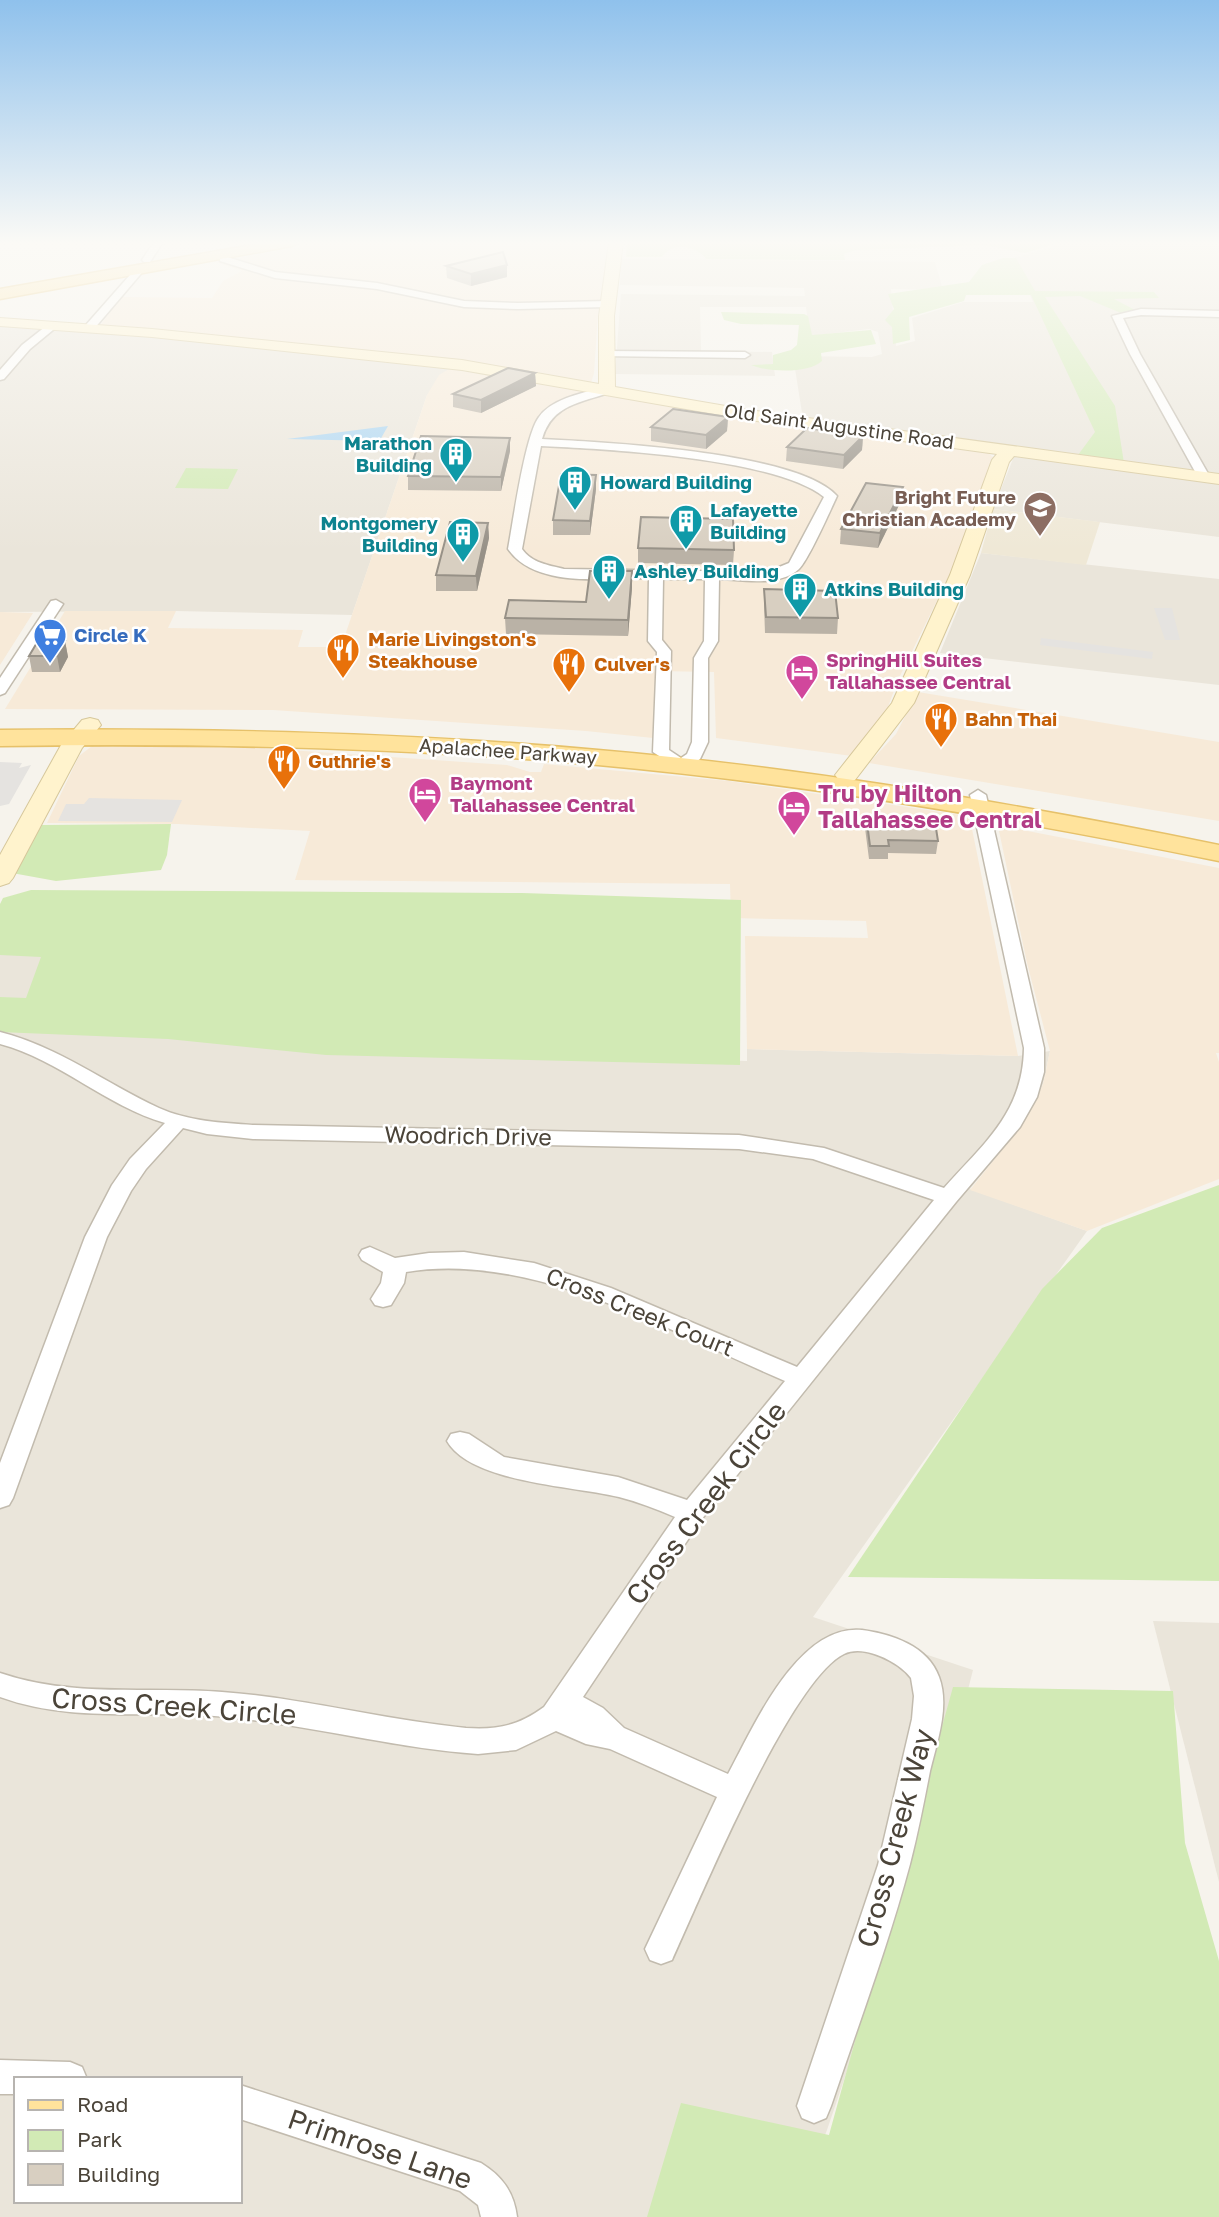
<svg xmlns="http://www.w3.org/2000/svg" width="1219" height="2217" font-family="'Golos Text',sans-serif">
  <rect width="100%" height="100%" fill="#f6f3ec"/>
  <g fill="#eae5da" fill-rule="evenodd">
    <path d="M1068 242H1219V477L803 419 793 356 872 357 882 354 878 332 869 329 810 336 806 307H700L701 351 772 352 775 376 615 374 621 294 805 296 804 288 620 285 621 259 935 262 943 290 891 289 896 346 915 341 912 318 963 302H1033L1014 258Z"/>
    <path d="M0 325 94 330 453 366 427 395 352 615 176 611 0 612Z"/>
    <path d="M1015 454 1219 482V537L993 509Z"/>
    <path d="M981 553 1219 579V685L940 653Z"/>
    <path d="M0 949H47L162 1037 299 1046 747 1061V1049L1018 1056 1050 1051 1043 1084 1024 1122 970 1189 1087 1231 813 1617 973 1670 943 1788 827 2130 792 2217H0ZM16 2079H240V2201H16Z"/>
    <path d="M1153 1621 1219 1623V1882Z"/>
  </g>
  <g fill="#f7ead8">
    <path d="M327 242H611L598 314 594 373 589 390 705 413 986 451 995 459 950 574 897 682 883 721 852 756 716 738 714 672 656 671 653 738 586 731 273 710 5 709 65 611H176L168 628 303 630 298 647H341L427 395 439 375 459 363 99 327 121 297 212 298 223 281 242 271 216 262Z"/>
    <path d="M0 612 33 613 0 665Z"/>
    <path d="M918 692 1219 742V821L869 763 896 734Z"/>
    <path d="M92 746 260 748 507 765 530 772H541L544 764 729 781 961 815 970 819 1018 1056 747 1049 745 936 868 938 866 921 731 918 730 884 295 880 310 831 178 824 47 823 79 756Z"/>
    <path d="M1007 827 1219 868V1053H1216L1219 1062V1179L1087 1231 970 1190 1024 1122 1043 1084 1050 1051 1027 963 999 831Z"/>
  </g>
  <path fill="#efe8d6" d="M993 509 1100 522 1086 565 981 553Z"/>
  <g fill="#d2eab5">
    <path d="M627 242H1061L1025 253 985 245 856 250 844 254 845 260 706 259C696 245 672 241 662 257H626Z"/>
    <path d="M1003 258H1016L1035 291 1154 292 1159 298 1114 299 1137 311 1121 313 1080 296 1045 297 1115 406 1124 463 1078 455 1095 432 1031 295H966L964 301 909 317 910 340 893 344 892 327 885 320 894 309 888 294 969 282 982 265Z"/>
    <path d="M721 312 804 314 808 316 812 335 871 330 876 344 821 353 822 361C809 374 767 372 751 365L773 364V355L791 350 797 345 799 325 741 324 724 320Z"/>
    <path d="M186 468 238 469 228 489 175 488Z"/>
    <path d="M171 824 167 855 161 870 56 881 12 873 42 825Z"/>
    <path d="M31 890 522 893 741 900 740 1065 326 1055 168 1039 0 1032V997L26 998 41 957 0 955V904L3 898Z"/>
    <path d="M1219 1185V1581L848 1577 1042 1289 1102 1228Z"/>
    <path d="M953 1687 1173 1691 1185 1843 1219 1961V2217H647L681 2103 829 2135Z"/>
  </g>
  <g fill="#e5e3e0">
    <path d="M1154 608H1172L1180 640H1165Z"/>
    <path d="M1041 638 1153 652 1152 659 1040 645Z"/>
    <path d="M0 762 22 763 19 768 31 765 9 804 0 806Z"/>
    <path d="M89 798 182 800 172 822 58 821 66 804H84Z"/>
  </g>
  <path fill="#a9d4f2" d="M388 426 380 440 377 441 287 439Z"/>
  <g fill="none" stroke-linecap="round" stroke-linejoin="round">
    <defs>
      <g id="street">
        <path d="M154 242H163L150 262H144L142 260Z"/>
        <path d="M219 252H225L227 257 275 272 377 283 464 301 518 303 608 301 613 304 608 307 518 309 464 307 377 289 275 278 220 261Z"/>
        <path d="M137 267 145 269 93 330H85V326Z"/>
        <path d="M1141 309 1219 311V317L1141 315 1123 318 1140 354 1210 477 1208 480H1200L1198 477 1130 354 1112 316Z"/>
        <path d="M50 323 59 325 30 349 4 379 0 380V370L22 345Z"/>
        <path d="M605 351 745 352 750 355 745 358 601 356 600 354Z"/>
        <path d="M607 387 613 390 611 392C581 403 552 404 542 439 604 442 798 452 837 496 830 511 809 559 799 569 780 587 742 580 719 579L718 641 708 658V742L700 759 682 771 653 752 657 652 648 641 649 578C605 578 536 589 508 549 513 522 525 435 539 417 552 398 586 392 607 387ZM541 446C607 449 775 458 824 497L789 563 767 572 564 569C548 565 532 563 522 549ZM663 579H705L704 641 694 658 692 742 687 754 681 758 669 750 671 651 662 640Z"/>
        <path d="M56 600 63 604 5 693 0 695V678L51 601Z"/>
        <path d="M978 790 986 795 1044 1048V1072L1037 1097 1020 1127 956 1202 701 1520 583 1697 603 1708 624 1728 728 1774C753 1728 798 1623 862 1630 892 1634 928 1646 939 1677 950 1706 937 1742 930 1771 924 1802 918 1833 910 1864 888 1946 858 2026 831 2106L826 2118 814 2123 802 2118 797 2106 878 1865 912 1719 914 1696 911 1678C899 1662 864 1644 844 1654 790 1680 700 1899 672 1960L661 1964 650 1960 645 1949 717 1797 610 1749 586 1744 556 1731 516 1750 478 1754C394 1748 311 1725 226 1717 150 1709 74 1724 0 1697V1673C73 1698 147 1686 222 1692 304 1698 384 1720 466 1728 497 1730 518 1726 544 1707L675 1517C657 1509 638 1502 619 1497 575 1486 471 1483 447 1441L451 1434 460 1432 469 1434 504 1457 618 1477 687 1500 785 1381C670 1332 533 1251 406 1272L404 1283 391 1305 383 1307 375 1305 371 1299 381 1283 383 1272 362 1260 359 1255 362 1250 370 1247 395 1258 429 1253 464 1252 534 1263 611 1288 797 1367 934 1200 813 1159 739 1149 253 1139 207 1134 183 1128 146 1169 131 1191 107 1237 13 1498 9 1505 0 1508V1463L85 1237 112 1185 130 1159 165 1123C106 1106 60 1060 0 1044V1032C59 1047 105 1083 159 1108 188 1121 222 1123 253 1125L739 1135 824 1148 944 1188C984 1143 1023 1113 1024 1048L970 795Z"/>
        <path d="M0 2060 70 2062 82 2067 87 2079H16V2094H0Z"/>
        <path d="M240 2085 481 2163C502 2176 514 2192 517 2217H481L478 2205 460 2191 240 2119Z"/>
      </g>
      <g id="secondary">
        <path d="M609 242H623L614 316 615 387 749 410 1219 474V484L1014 456 1009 462 970 575 914 703 855 780H839L835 775 892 703 950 575 992 460 997 454 749 420 462 370 152 337 0 326V318L152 329 462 360 599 384V316Z"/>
        <path d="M90 718 98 720 101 725 82 748 13 878 9 883 0 886V855L61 745 82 720Z"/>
      </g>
      <g id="primary">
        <path d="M269 242H299L292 246 0 299V289Z"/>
        <path d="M0 730C199 728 399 732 598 750 807 768 1014 803 1219 845V861C1014 819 807 784 598 765 399 747 200 743 0 746Z"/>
      </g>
    </defs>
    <use href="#street" stroke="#c2bbae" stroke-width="3"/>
    <use href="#secondary" stroke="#d6c79b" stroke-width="2"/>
    <use href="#primary" stroke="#e6c16a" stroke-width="3"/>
    <use href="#street" fill="#fff" fill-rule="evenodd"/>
    <use href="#secondary" fill="#fff3cd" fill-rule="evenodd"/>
    <use href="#primary" fill="#ffe39c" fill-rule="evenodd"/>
  </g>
  <g fill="#bab2a6">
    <path d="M507 265V277L471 286 447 278 446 266Z"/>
    <path d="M535 373 536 386 481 413 453 407V394Z"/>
    <path d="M728 417 727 431 706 449 651 441V427Z"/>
    <path d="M863 436 862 450 843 469 786 461 787 447Z"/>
    <path d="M510 438V451L501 491 408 490V476Z"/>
    <path d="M596 475V489L590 535H553V520Z"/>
    <path d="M901 501 878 548 840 544 841 529Z"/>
    <path d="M488 523 489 538 477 591H436V575Z"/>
    <path d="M638 548 734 550 733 565 638 563Z"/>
    <path d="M632 587 628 636 506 634 505 618 586 602Z"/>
    <path d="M764 589 838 618 837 634 765 633 764 605Z"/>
    <path d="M65 641 68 657 60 672H32L29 656Z"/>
    <path d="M866 815 938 841 936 854 888 853V859H869L865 828Z"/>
  </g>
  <g fill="#979187">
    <path d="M507 265V277L471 286V274Z"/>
    <path d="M535 373 536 386 481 413V400Z"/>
    <path d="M728 417 727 431 706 449V435Z"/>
    <path d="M863 436 862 450 843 469 844 455Z"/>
    <path d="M510 438V451L501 491V477Z"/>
    <path d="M596 475V489L590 535V521Z"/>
    <path d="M903 487 901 501 878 548 880 533Z"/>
    <path d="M488 523 489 538 477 591 476 576Z"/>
    <path d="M632 571V587L628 636V620Z"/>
    <path d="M65 641 68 657 60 672 57 656Z"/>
  </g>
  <g fill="#d8cfc1" stroke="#979187" stroke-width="2">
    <path d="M503 252 507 265 471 274 446 266Z"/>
    <path d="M508 368 535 373 481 400 453 394Z"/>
    <path d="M673 409 728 417 706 435 651 427Z"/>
    <path d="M807 428 863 436 844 455 787 447Z"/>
    <path d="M421 436 510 438 501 477 408 476Z"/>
    <path d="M561 474 596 475 590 521 553 520Z"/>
    <path d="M866 483 903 487 880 533 841 529Z"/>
    <path d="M641 517 733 519 734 550 638 548Z"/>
    <path d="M450 522 488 523 476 576 436 575Z"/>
    <path d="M590 571H632L628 620 505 618 509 600 586 602Z"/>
    <path d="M764 589 835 591 838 618 766 617Z"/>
    <path d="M38 641H65L57 656H29Z"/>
    <path d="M866 815H885L886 822H935L938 841 888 840 889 846H870Z"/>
  </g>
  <linearGradient id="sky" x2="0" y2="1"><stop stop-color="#8fc1ec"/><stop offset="0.44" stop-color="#fbfaf6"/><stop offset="1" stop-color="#fbfaf6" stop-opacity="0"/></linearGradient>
  <rect width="1219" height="552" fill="url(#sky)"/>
  <defs>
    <symbol id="building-pin" viewBox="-11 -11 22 30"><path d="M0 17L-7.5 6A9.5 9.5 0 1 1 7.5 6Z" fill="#0f9aa8" stroke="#fff"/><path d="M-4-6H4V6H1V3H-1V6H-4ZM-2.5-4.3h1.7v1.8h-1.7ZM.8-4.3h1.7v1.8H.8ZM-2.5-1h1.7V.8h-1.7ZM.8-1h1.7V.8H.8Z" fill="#fff"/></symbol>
    <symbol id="school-pin" viewBox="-11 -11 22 30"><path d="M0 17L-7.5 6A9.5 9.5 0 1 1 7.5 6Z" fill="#8d6e63" stroke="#fff"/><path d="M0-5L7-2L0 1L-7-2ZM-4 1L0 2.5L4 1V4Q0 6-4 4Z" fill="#fff"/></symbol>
    <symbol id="supermarket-pin" viewBox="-11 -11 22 30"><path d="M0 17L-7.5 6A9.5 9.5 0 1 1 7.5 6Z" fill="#3f7fe0" stroke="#fff"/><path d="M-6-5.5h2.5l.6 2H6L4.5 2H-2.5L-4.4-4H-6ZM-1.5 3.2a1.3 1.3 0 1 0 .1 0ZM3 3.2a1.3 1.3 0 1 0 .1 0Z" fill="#fff"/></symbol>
    <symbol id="restaurant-pin" viewBox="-11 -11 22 30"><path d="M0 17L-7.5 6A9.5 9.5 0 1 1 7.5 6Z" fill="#e8710a" stroke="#fff"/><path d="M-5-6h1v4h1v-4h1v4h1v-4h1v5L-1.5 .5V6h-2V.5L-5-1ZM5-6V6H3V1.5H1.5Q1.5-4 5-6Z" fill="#fff"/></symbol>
    <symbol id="hotel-pin" viewBox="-11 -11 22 30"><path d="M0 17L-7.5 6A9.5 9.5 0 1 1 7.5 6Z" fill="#d1479c" stroke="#fff"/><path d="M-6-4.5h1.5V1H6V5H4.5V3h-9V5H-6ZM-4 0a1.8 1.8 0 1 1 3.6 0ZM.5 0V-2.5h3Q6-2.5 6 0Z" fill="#fff"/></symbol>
  </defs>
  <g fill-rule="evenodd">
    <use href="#building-pin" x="437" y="435" width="38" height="52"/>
    <use href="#building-pin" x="556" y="463" width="38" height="52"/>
    <use href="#school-pin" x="1021" y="489" width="38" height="52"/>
    <use href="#building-pin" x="667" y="502" width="38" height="52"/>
    <use href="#building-pin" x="444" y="515" width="38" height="52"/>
    <use href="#building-pin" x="590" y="552" width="38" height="52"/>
    <use href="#building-pin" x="781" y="570" width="38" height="52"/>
    <use href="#supermarket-pin" x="31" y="616" width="38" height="52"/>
    <use href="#restaurant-pin" x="324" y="631" width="38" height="52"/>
    <use href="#restaurant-pin" x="550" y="645" width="38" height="52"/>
    <use href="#hotel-pin" x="783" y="652" width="38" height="52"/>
    <use href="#restaurant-pin" x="922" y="700" width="38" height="52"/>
    <use href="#restaurant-pin" x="265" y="742" width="38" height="52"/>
    <use href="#hotel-pin" x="406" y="775" width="38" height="52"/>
    <use href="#hotel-pin" x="775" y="788" width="38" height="52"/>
  </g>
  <g text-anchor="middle" stroke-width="5" stroke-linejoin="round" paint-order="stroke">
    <g font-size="19" fill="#4b4439" stroke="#fff">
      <text transform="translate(839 426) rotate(8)" y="7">Old Saint Augustine Road</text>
      <text transform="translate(508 751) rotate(4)" y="7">Apalachee Parkway</text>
    </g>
    <g font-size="19" font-weight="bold" fill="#0d838f" stroke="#fff" text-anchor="start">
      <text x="432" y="450" text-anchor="end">Marathon<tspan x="432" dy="22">Building</tspan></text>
      <text x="600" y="489">Howard Building</text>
      <text x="710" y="517">Lafayette<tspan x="710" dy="22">Building</tspan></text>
      <text x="438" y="530" text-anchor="end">Montgomery<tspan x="438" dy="22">Building</tspan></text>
      <text x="634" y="578">Ashley Building</text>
      <text x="824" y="596">Atkins Building</text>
    </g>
    <g font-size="19" font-weight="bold" fill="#785e54" stroke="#fff" text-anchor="end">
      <text x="1016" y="504">Bright Future<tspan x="1016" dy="22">Christian Academy</tspan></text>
    </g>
    <g font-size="19" font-weight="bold" fill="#366cbe" stroke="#fff" text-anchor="start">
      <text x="74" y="642">Circle K</text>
    </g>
    <g font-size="19" font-weight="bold" fill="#c56008" stroke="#fff" text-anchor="start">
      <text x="368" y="646">Marie Livingston's<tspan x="368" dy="22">Steakhouse</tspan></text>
      <text x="594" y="671">Culver's</text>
      <text x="965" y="726">Bahn Thai</text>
      <text x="308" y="768">Guthrie's</text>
    </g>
    <g font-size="19" font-weight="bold" fill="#b23c85" stroke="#fff" text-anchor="start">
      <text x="826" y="667">SpringHill Suites<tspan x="826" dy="22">Tallahassee Central</tspan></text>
      <text x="450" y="790">Baymont<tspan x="450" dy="22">Tallahassee Central</tspan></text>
    </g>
    <g font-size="23" font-weight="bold" fill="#b23c85" stroke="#fff" text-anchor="start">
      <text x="818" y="802">Tru by Hilton<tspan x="818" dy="26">Tallahassee Central</tspan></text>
    </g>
    <g font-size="23" fill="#4b4439" stroke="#fff">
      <text transform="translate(468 1136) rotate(1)" y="8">Woodrich Drive</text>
      <text transform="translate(640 1312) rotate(22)" y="8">Cross Creek Court</text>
    </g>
    <g font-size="28" fill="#4b4439" stroke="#fff">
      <text transform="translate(706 1503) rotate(-53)" y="10">Cross Creek Circle</text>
      <text transform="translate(174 1706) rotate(4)" y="10">Cross Creek Circle</text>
      <text transform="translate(895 1838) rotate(-75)" y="10">Cross Creek Way</text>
      <text transform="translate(380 2149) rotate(19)" y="10">Primrose Lane</text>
    </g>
  </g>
  <rect x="14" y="2077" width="228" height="126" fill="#ffffff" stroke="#b7b4b0" stroke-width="2"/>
  <rect x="28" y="2100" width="35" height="10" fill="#ffe39c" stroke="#b7b4b0" stroke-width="2"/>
  <text x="77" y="2112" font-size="21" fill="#4b4439">Road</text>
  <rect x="28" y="2130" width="35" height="21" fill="#d2eab5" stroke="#b7b4b0" stroke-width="2"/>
  <text x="77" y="2147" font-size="21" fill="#4b4439">Park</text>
  <rect x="28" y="2164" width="35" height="21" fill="#d8cfc1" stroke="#b7b4b0" stroke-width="2"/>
  <text x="77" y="2182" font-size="21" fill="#4b4439">Building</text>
</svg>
